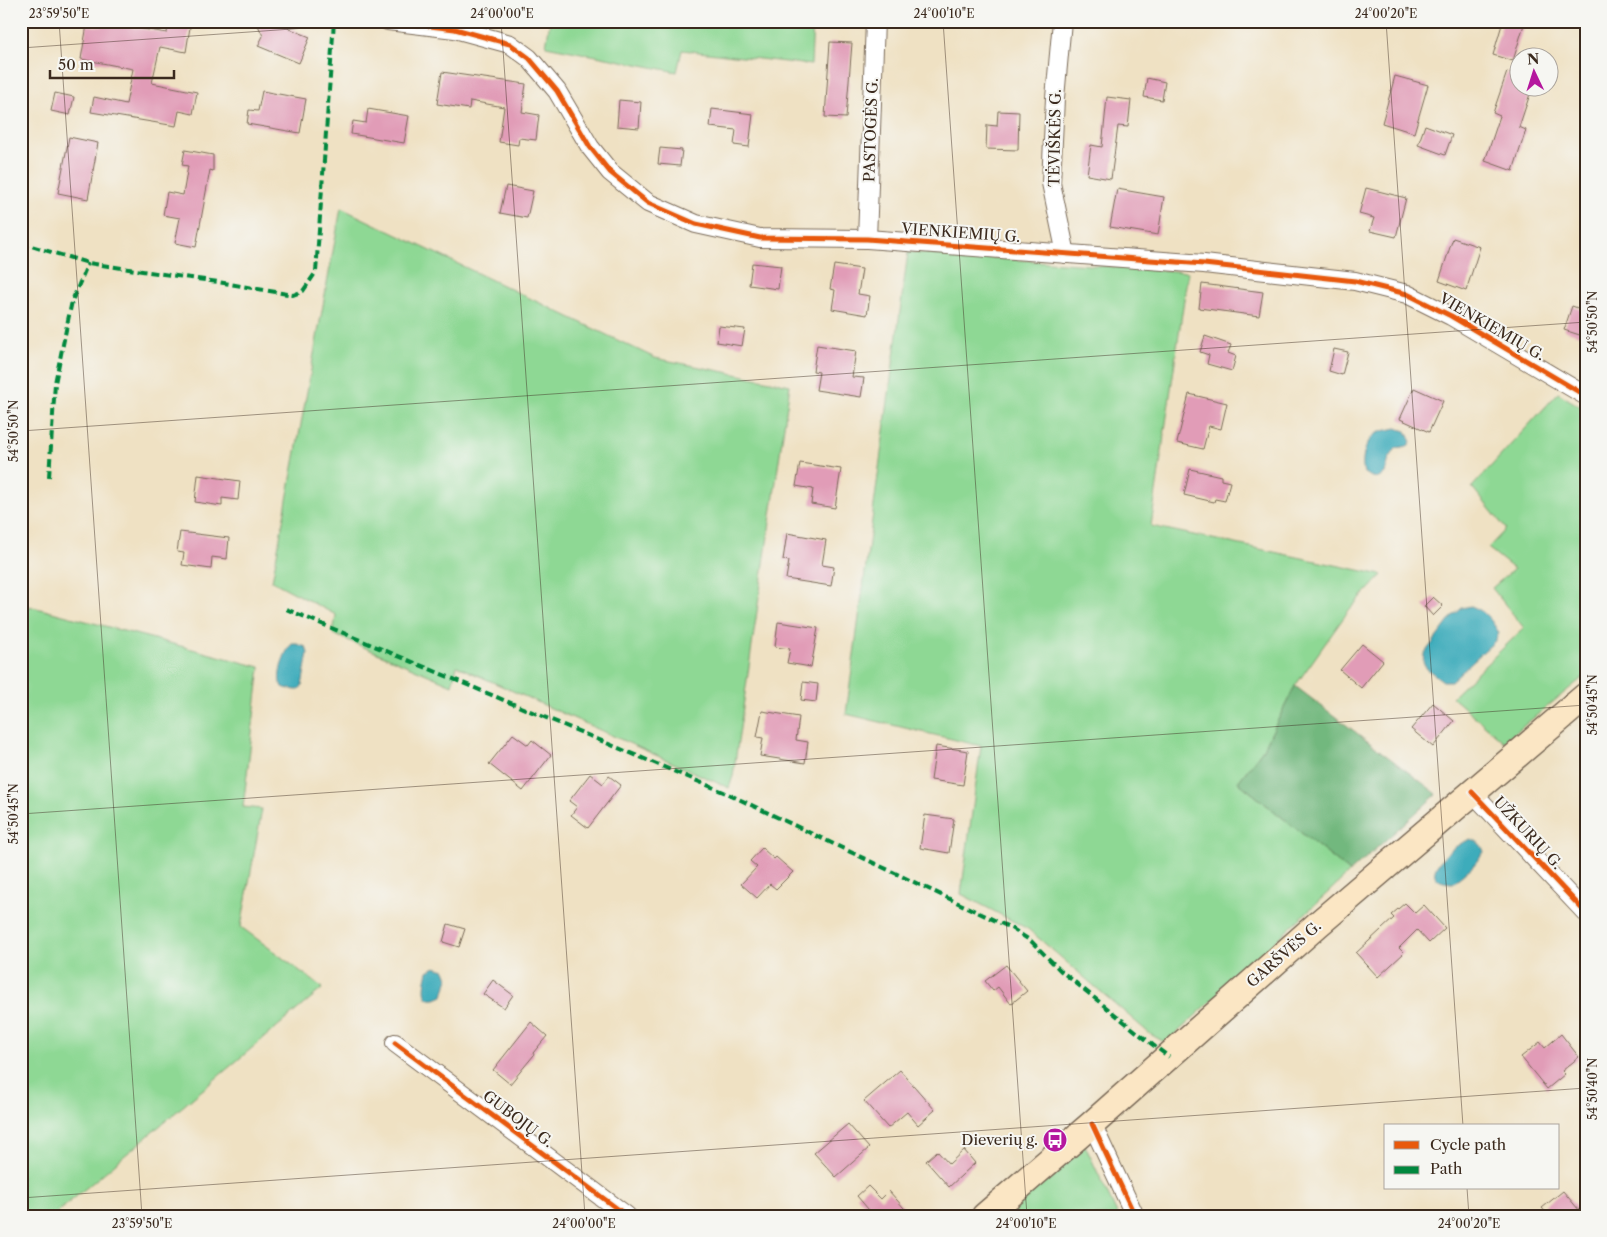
<svg xmlns="http://www.w3.org/2000/svg" width="1607" height="1237" font-family="'Libre Caslon Text',serif">
  <rect width="100%" height="100%" fill="#f6f6f2"/>
  <filter id="ink" filterUnits="userSpaceOnUse"><feTurbulence type="fractalNoise" baseFrequency=".02" numOctaves="2"/><feDisplacementMap in="SourceGraphic" scale="10" xChannelSelector="R" yChannelSelector="G"/><feConvolveMatrix kernelMatrix="1 2 1 2 8 2 1 2 1" color-interpolation-filters="sRGB"/></filter>
  <filter id="wash" filterUnits="userSpaceOnUse"><feTurbulence type="fractalNoise" baseFrequency=".0096" numOctaves="4" result="noise"/><feDisplacementMap in="SourceGraphic" scale="20" xChannelSelector="R" yChannelSelector="G"/><feGaussianBlur stdDeviation="1.12" result="paint"/><feColorMatrix in="noise" values="0 0 0 0 0 0 0 0 0 0 0 0 0 0 0 0 0 1.4 0 .05"/><feComposite in="paint" operator="in"/></filter>
  <g filter="url(#wash)">
    <rect width="100%" height="100%" fill="#efe1c3"/>
    <g fill="#8ed894" stroke="#648159">
      <path d="M550 21H813L811 65 682 50 677 72 546 46Z"/>
      <path d="M341 208 655 358 790 385 733 776 729 788 457 666 452 685 333 634 336 615 272 581Z"/>
      <path d="M908 252 1188 272 1151 526 1382 575 1349 610 1295 686 1264 748 1238 782 1350 872 1166 1043 1150 1034 1028 929 961 894 981 746 846 714Z"/>
      <path d="M1558 393 1586 410V675L1504 742 1452 697 1524 628 1492 588 1514 569 1488 548 1506 529 1472 487Z"/>
      <path d="M29 606 260 667 243 807 262 809 241 927 323 988 53 1216H21V642Z"/>
      <path d="M1083 1141 1118 1216H996Z"/>
    </g>
    <path fill="#72b87e" stroke="#56714e" d="M1295 686 1437 794 1350 872 1238 782 1264 748Z"/>
    <g fill="#3dacbb" stroke="#3c6b6c">
      <path d="M1396 428 1406 431 1411 442 1408 446 1396 448 1389 459 1385 473 1379 478 1372 477 1364 473C1361 462 1364 446 1372 437 1378 431 1388 430 1396 428Z"/>
      <path d="M1471 606C1485 611 1491 619 1499 633L1495 641 1451 681H1443L1427 669 1423 662 1424 654 1452 617 1462 608Z"/>
      <path d="M292 644H297L306 647 308 653 302 686C299 690 297 691 292 689 288 689 283 688 281 685 276 677 285 649 292 644Z"/>
      <path d="M1471 839C1478 841 1482 845 1484 852L1473 866 1453 883C1416 882 1444 853 1460 844 1463 842 1467 841 1471 839Z"/>
      <path d="M435 967 445 970 448 978 443 996C419 1008 425 984 428 971Z"/>
    </g>
    <g id="blocks">
      <g fill="#e19cb7">
        <path d="M103 21H126L125 26 167 33 169 21H191L186 52 160 47 152 83 197 92 193 114 179 111 176 126 91 112 94 97 126 104 133 69 81 59 87 25 102 27Z"/>
        <path d="M256 21H285L288 28 310 37 299 63 258 46 263 36Z"/>
        <path d="M1503 21H1525L1513 61 1493 55Z"/>
        <path d="M830 42 852 43 846 118 825 117Z"/>
        <path d="M442 72 526 84 522 112 539 115 536 140 519 138 518 145 499 142 504 107 470 101 469 109 437 104Z"/>
        <path d="M1507 72 1520 76V88H1532L1519 127 1526 130 1513 171 1485 161 1500 116 1493 113Z"/>
        <path d="M1395 76 1428 85 1414 133 1382 123Z"/>
        <path d="M1147 78 1165 82 1162 100 1144 97Z"/>
        <path d="M262 91 306 99 300 133 247 124 249 110 258 111Z"/>
        <path d="M55 93 74 97 70 115 51 111Z"/>
        <path d="M1107 97 1131 100 1128 127 1118 126 1111 179 1087 175 1091 145 1102 147Z"/>
        <path d="M619 100 641 102 639 128 617 126Z"/>
        <path d="M368 109 409 116 404 143 351 134 353 121 366 123Z"/>
        <path d="M712 109 753 114 749 147 734 145 736 130 710 127Z"/>
        <path d="M998 111 1019 112 1018 150 986 149 987 125 997 126Z"/>
        <path d="M1425 125 1452 135 1445 155 1418 145Z"/>
        <path d="M69 137 98 143 88 199 58 193Z"/>
        <path d="M660 148 682 150 680 166 658 164Z"/>
        <path d="M185 150 213 155V171L210 170 196 247 175 243 180 218 163 215 167 192 183 195 188 166 182 165Z"/>
        <path d="M506 186 533 191 527 218 500 213Z"/>
        <path d="M1366 188 1406 198 1396 237 1370 231 1374 218 1359 214Z"/>
        <path d="M1117 189 1164 197 1158 235 1110 227Z"/>
        <path d="M1453 238 1480 247 1466 291 1439 281Z"/>
        <path d="M752 263 781 266 778 289 749 285Z"/>
        <path d="M834 265 862 269 858 294 870 296 867 315 832 309 835 290 830 289Z"/>
        <path d="M1202 284 1263 292 1259 316 1199 308Z"/>
        <path d="M1572 306 1586 311V337L1564 330Z"/>
        <path d="M719 326 745 329 742 346 717 342Z"/>
        <path d="M1205 336 1231 345 1228 353 1236 356 1232 371 1207 364 1209 355 1200 352Z"/>
        <path d="M817 345 856 351 852 377 864 378 861 397 816 390 819 372 813 371Z"/>
        <path d="M1334 349 1348 352 1342 375 1329 371Z"/>
        <path d="M1414 388 1443 401 1429 432 1400 419Z"/>
        <path d="M1189 394 1227 403 1221 429 1209 426 1203 449 1177 443Z"/>
        <path d="M800 463 841 469 835 508 811 504 813 489 796 486Z"/>
        <path d="M1190 469 1221 476V480L1230 482 1225 501 1215 499 1214 502 1184 495Z"/>
        <path d="M198 475 240 481 238 500 222 498V506L195 502Z"/>
        <path d="M180 532 229 538 227 559 212 557 211 569 182 565 184 553 177 552Z"/>
        <path d="M787 533 826 540 822 565 834 567 831 586 786 579 789 561 783 560Z"/>
        <path d="M1433 597 1443 606 1433 616 1424 606Z"/>
        <path d="M778 622 818 628 811 667 787 663 790 649 775 647Z"/>
        <path d="M1362 644 1383 661 1361 688 1340 670Z"/>
        <path d="M803 682 818 684 816 702 801 700Z"/>
        <path d="M1433 703 1454 721 1433 747 1411 729Z"/>
        <path d="M762 711 799 717 796 740 808 742 805 763 760 756 763 738 757 737Z"/>
        <path d="M513 734 528 745 532 740 551 755 523 791 489 764Z"/>
        <path d="M936 746 968 751 963 785 931 780Z"/>
        <path d="M590 774 603 784 609 776 621 785 588 828 571 815 577 807 569 801Z"/>
        <path d="M925 815 954 819 949 853 920 848Z"/>
        <path d="M762 848 774 859 776 857 793 872 776 889 770 884 757 898 741 884 757 867 750 861Z"/>
        <path d="M1405 903 1415 913 1424 905 1445 928 1429 943 1417 930 1399 948 1404 953 1378 977 1356 953 1394 918 1391 915Z"/>
        <path d="M448 924 465 929 459 947 443 942Z"/>
        <path d="M1006 965 1027 991 1011 1004 998 987 993 991 985 981Z"/>
        <path d="M493 980 513 995 504 1008 483 994Z"/>
        <path d="M531 1022 547 1036 533 1053 534 1055 510 1084 493 1070Z"/>
        <path d="M1561 1034 1579 1057 1562 1071 1565 1074 1547 1089 1521 1057 1540 1042 1545 1048Z"/>
        <path d="M900 1070 935 1110 918 1125 907 1112 888 1128 864 1101Z"/>
        <path d="M848 1124 869 1148 836 1177 814 1153Z"/>
        <path d="M964 1150 975 1163 949 1187 926 1161 937 1151 949 1164Z"/>
        <path d="M868 1186 881 1199 889 1191 911 1216H874L857 1196Z"/>
        <path d="M1563 1191 1584 1216H1549L1542 1208Z"/>
      </g>
    </g>
  </g>
  <g filter="url(#ink)">
    <use href="#blocks" fill-opacity="0" stroke="#7a6a58" stroke-width="1"/>
    <g fill="none" stroke-linecap="round" stroke-linejoin="round">
      <defs>
        <g id="minor">
          <path d="M388 21 455 29 510 44 529 58 557 91 590 147 610 172 648 203 696 224 760 238 867 239 1204 264 1355 281 1407 294 1451 316 1586 396"/>
          <path d="M1062 21 1055 98 1051 183 1066 254"/>
          <path d="M867 239 875 21"/>
          <path d="M1472 792 1586 913"/>
          <path d="M395 1043 627 1216"/>
          <path d="M1092 1124 1135 1216"/>
        </g>
        <path id="secondary" d="M985 1216 1092 1124 1317 925 1586 696"/>
      </defs>
      <use href="#minor" stroke="#7a6a58" stroke-width="20"/>
      <use href="#secondary" stroke="#7a6a58" stroke-width="29"/>
      <use href="#minor" stroke="#fff" stroke-width="18"/>
      <use href="#secondary" stroke="#fbe6c4" stroke-width="26"/>
      <g stroke="#00873e" stroke-width="4" stroke-dasharray="8 4" stroke-linecap="butt">
        <path d="M21 243 88 263 218 282 293 295 303 291 316 272 334 21"/>
        <path d="M49 477 55 383 72 301 88 263"/>
        <path d="M286 609 726 793 1011 928 1031 941 1061 971 1153 1045 1169 1057"/>
      </g>
      <defs>
        <g id="cycleway">
          <path d="M388 21 455 29 510 44 529 58 557 91 590 147 610 172 648 203 696 224 760 238 867 239 1204 264 1355 281 1407 294 1451 316 1586 396"/>
          <path d="M1472 792 1586 913"/>
          <path d="M395 1043 627 1216"/>
          <path d="M1092 1124 1135 1216"/>
        </g>
      </defs>
      <use href="#cycleway" stroke="#f6f6f2" stroke-width="8"/>
      <use href="#cycleway" stroke="#e8590c" stroke-width="5"/>
    </g>
  </g>
  <path fill="none" stroke="#3b2a1e" stroke-width="1" stroke-opacity="0.45" d="M59 21 142 1216M501 21 585 1216M943 21 1027 1216M1386 21 1463 1126M21 48 406 21M21 431 1586 322M21 814 1586 705M1467 1188 1469 1216M21 1198 1586 1088"/>
  <defs>
    <symbol id="bus-disc" viewBox="-11 -11 22 22"><circle r="9.5" fill="#b5179e" stroke="#f6f6f2"/><path d="M-5-6H5V4H4V6H2V4H-2V6H-4V4H-5ZM-3.5-4V0h7V-4ZM-3.5 1.2v1.5H-2V1.2ZM2 1.2v1.5H3.5V1.2Z" fill="#fff"/></symbol>
  </defs>
  <g fill-rule="evenodd">
    <use href="#bus-disc" x="1041" y="1126" width="28" height="28"/>
  </g>
  <g text-anchor="middle" stroke-width="4" stroke-linejoin="round" paint-order="stroke">
    <g font-size="15" fill="#3b2a1e" stroke="#f6f6f2">
      <text transform="translate(871 130) rotate(-88)" y="5">PASTOGĖS G.</text>
      <text transform="translate(1055 138) rotate(-89)" y="5">TĖVIŠKĖS G.</text>
      <text transform="translate(961 233) rotate(4)" y="5">VIENKIEMIŲ G.</text>
      <text transform="translate(1492 327) rotate(30)" y="5">VIENKIEMIŲ G.</text>
      <text transform="translate(1528 833) rotate(47)" y="5">UŽKURIŲ G.</text>
      <text transform="translate(1284 954) rotate(-41)" y="5">GARŠVĖS G.</text>
      <text transform="translate(518 1119) rotate(37)" y="5">GUBOJŲ G.</text>
    </g>
    <g font-size="15" fill="#3b2a1e" stroke="#f6f6f2" text-anchor="end">
      <text x="1038" y="1145">Dieverių g.</text>
    </g>
  </g>
  <rect width="1607" height="1237" fill="none" stroke="#f6f6f2" stroke-width="55"/>
  <rect x="1384" y="1124" width="175" height="65" fill="#f6f6f2" stroke="#aba49d"/>
  <rect x="1394" y="1141" width="25" height="8" fill="#e8590c" stroke="#aba49d"/>
  <text x="1430" y="1150" font-size="15" fill="#3b2a1e">Cycle path</text>
  <rect x="1394" y="1166" width="25" height="8" fill="#00873e" stroke="#aba49d"/>
  <text x="1430" y="1174" font-size="15" fill="#3b2a1e">Path</text>
  <g transform="translate(1534 72) rotate(356)"><circle r="24" fill="#f6f6f2" stroke="#aba49d"/>
  <path d="M0-4L9 19L0 12L-9 19Z" fill="#b5179e"/>
  <text y="-8" font-size="14" font-weight="bold" text-anchor="middle" fill="#3b2a1e">N</text>
  </g>
  <path d="M50 70v8h124v-8" fill="none" stroke="#3b2a1e" stroke-width="2.5"/>
  <text x="58" y="70" font-size="15" fill="#3b2a1e" stroke="#f6f6f2" stroke-width="4" paint-order="stroke">50 m</text>
  <rect x="28" y="28" width="1552" height="1182" fill="none" stroke="#3b2a1e" stroke-width="2"/>
  <g font-size="12" text-anchor="middle" fill="#3b2a1e">
    <text x="59" y="18">23°59'50"E</text>
    <text x="502" y="18">24°00'00"E</text>
    <text x="944" y="18">24°00'10"E</text>
    <text x="1386" y="18">24°00'20"E</text>
    <text transform="translate(1593 322) rotate(-90)" y="4">54°50'50"N</text>
    <text transform="translate(14 431) rotate(-90)" y="4">54°50'50"N</text>
    <text transform="translate(1593 705) rotate(-90)" y="4">54°50'45"N</text>
    <text transform="translate(14 814) rotate(-90)" y="4">54°50'45"N</text>
    <text transform="translate(1593 1089) rotate(-90)" y="4">54°50'40"N</text>
    <text x="142" y="1228">23°59'50"E</text>
    <text x="584" y="1228">24°00'00"E</text>
    <text x="1026" y="1228">24°00'10"E</text>
    <text x="1469" y="1228">24°00'20"E</text>
  </g>
</svg>
